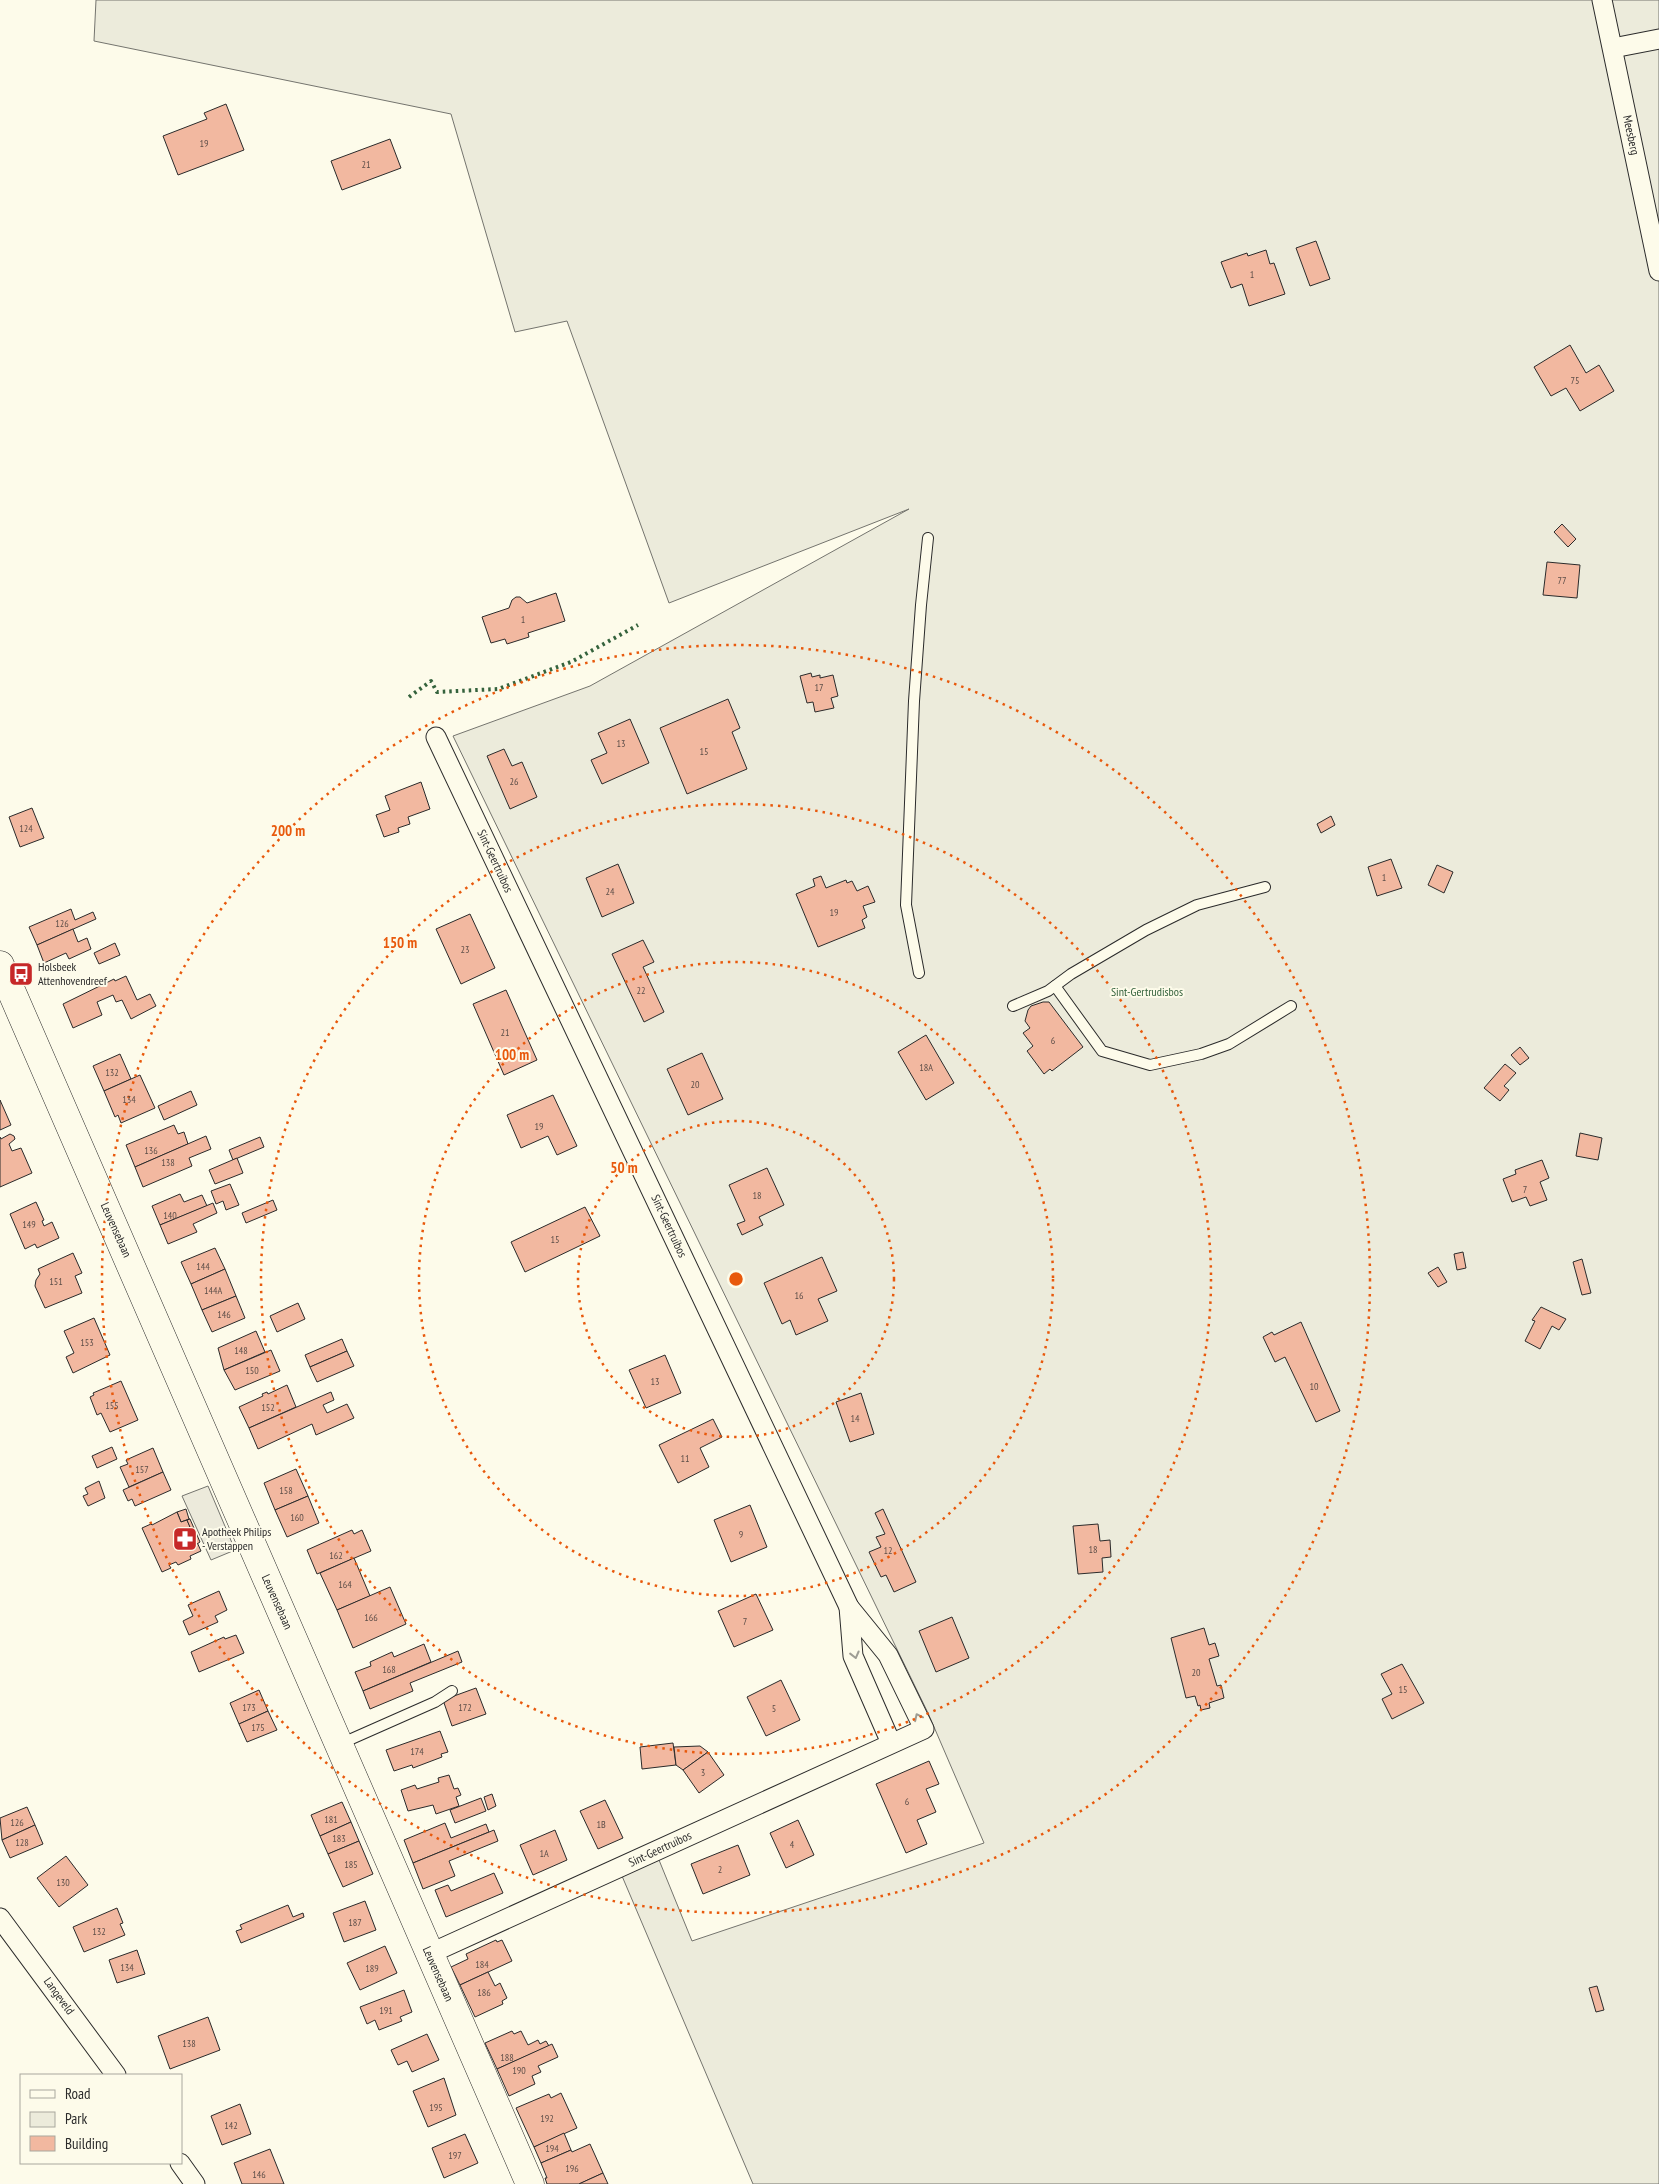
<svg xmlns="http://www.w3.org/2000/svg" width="1659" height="2184" font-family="'PT Sans Narrow',sans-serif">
  <rect width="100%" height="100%" fill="#fdfbea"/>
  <path fill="#ecebdb" stroke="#74746e" d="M96 0H1659V2184H753L622 1876 659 1860 692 1941 984 1843 928 1713 453 736 590 686 909 509 669 603 567 321 515 332 451 114 94 41Z"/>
  <path fill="#eceadb" stroke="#74746e" d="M208 1486 235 1550 211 1560 182 1496Z"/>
  <g fill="#f2b8a0" stroke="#2b2b2b">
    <path d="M226 104 244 150 178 175 163 136 207 119 204 113Z"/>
    <path d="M390 139 401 168 342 190 331 161Z"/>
    <path d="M1316 241 1330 279 1310 286 1296 248Z"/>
    <path d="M1266 250 1270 264 1274 263 1285 294 1249 306 1242 284 1231 288 1221 262 1247 253 1248 256Z"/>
    <path d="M1570 345 1586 373 1599 365 1614 391 1580 411 1566 388 1551 396 1534 367Z"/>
    <path d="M1562 524 1576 539 1568 547 1554 532Z"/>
    <path d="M1547 562 1580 565 1577 598 1543 595Z"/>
    <path d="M556 593 565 621 528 633 529 637 507 644 505 639 491 643 482 617 509 608 512 600 516 597H520L527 603Z"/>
    <path d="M811 673 812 677 820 675V678L833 675 838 696 831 698 834 708 815 712 813 702 807 703 800 676Z"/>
    <path d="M728 699 740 728 732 732 747 769 687 794 660 728Z"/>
    <path d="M630 719 649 763 602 784 591 760 607 753 598 733Z"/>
    <path d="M504 749 512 766 522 762 537 797 510 809 487 756Z"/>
    <path d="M421 782 430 809 408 817 410 824 398 828 399 832 384 837 376 815 390 810 385 796Z"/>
    <path d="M32 808 44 838 20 847 9 817Z"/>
    <path d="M1331 816 1335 825 1321 833 1317 824Z"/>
    <path d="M1391 859 1402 888 1377 896 1368 867Z"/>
    <path d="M618 864 634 903 602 917 586 878Z"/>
    <path d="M1437 865 1453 872 1444 893 1428 885Z"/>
    <path d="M821 876 826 888 846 880 847 883 852 881 857 891 868 886 875 902 863 906 867 917 862 920 865 928 818 947 796 894 815 886 813 879Z"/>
    <path d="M71 909 75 920 93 912 96 919 37 945 29 927Z"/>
    <path d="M470 914 495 968 461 984 436 929Z"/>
    <path d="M73 929 78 942 87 938 91 949 69 959 66 953 44 963 37 945Z"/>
    <path d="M643 940 654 962 643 967 664 1012 644 1022 612 954Z"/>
    <path d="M115 943 120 955 99 964 94 953Z"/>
    <path d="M126 976 137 1000 150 994 156 1006 131 1019 122 1000 116 1002 113 995 97 1002 102 1015 73 1028 63 1004 114 979 115 981Z"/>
    <path d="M506 990 537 1060 504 1075 473 1004Z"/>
    <path d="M1043 1002H1049L1083 1047 1052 1071 1050 1069 1044 1074 1027 1051 1033 1046 1023 1033 1030 1028 1025 1021 1028 1010 1031 1006Z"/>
    <path d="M926 1035 954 1083 926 1100 898 1052Z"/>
    <path d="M1520 1047 1529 1058 1520 1065 1511 1055Z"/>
    <path d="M702 1053 723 1099 688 1115 667 1069Z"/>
    <path d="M120 1054 131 1079 104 1091 93 1066Z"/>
    <path d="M1505 1064 1516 1073 1504 1086 1509 1090 1500 1101 1484 1088Z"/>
    <path d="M140 1075 155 1108 121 1123 118 1115 115 1117 104 1091Z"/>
    <path d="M191 1091 197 1105 164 1120 158 1106Z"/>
    <path d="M553 1095 577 1146 557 1155 548 1136 521 1148 507 1115Z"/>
    <path d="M0 1100 11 1125 0 1130Z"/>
    <path d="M174 1125 178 1134 184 1132 188 1144 135 1167 126 1145Z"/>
    <path d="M1580 1133 1602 1138 1598 1160 1576 1156Z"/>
    <path d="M10 1134 14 1136 15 1139 9 1144 12 1151 21 1148 32 1173 0 1187V1137L1 1139Z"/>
    <path d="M206 1136 211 1149 189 1158 192 1166 143 1187 135 1167Z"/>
    <path d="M260 1137 264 1147 233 1160 229 1150Z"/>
    <path d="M237 1158 243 1173 215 1184 209 1170Z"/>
    <path d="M1542 1160 1549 1178 1540 1182 1547 1200 1530 1206 1526 1197 1512 1202 1503 1179 1516 1174 1515 1170Z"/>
    <path d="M767 1168 784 1205 759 1217 763 1225 742 1235 737 1224 745 1221 729 1185Z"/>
    <path d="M230 1184 239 1205 226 1210 223 1201 216 1204 211 1191Z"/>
    <path d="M180 1194 184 1202 202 1195 207 1206 160 1225 152 1206Z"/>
    <path d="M273 1200 277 1210 246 1223 242 1213Z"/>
    <path d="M36 1202 44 1220 42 1221 44 1226 52 1222 59 1238 37 1248 35 1244 25 1249 10 1214Z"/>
    <path d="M213 1203 217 1213 193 1224 197 1232 168 1244 160 1225Z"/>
    <path d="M585 1207 600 1236 525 1272 511 1242Z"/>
    <path d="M215 1248 225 1269 191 1284 181 1262Z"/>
    <path d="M1463 1252 1466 1268 1457 1270 1454 1254Z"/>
    <path d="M73 1253 82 1273 75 1276 82 1293 45 1308 35 1286 36 1280 40 1274 38 1269Z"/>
    <path d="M822 1257 837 1291 818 1299 828 1321 796 1335 790 1320 782 1324 764 1283Z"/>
    <path d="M1582 1259 1591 1293 1582 1295 1573 1262Z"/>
    <path d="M1438 1267 1447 1282 1438 1287 1428 1273Z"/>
    <path d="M225 1269 236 1296 202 1310 191 1284Z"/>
    <path d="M236 1296 245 1318 212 1332 202 1310Z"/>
    <path d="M298 1303 305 1319 277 1332 270 1316Z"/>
    <path d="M1541 1307 1566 1319 1559 1330 1552 1326 1540 1349 1525 1341 1535 1321 1532 1320Z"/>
    <path d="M94 1318 110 1355 73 1373 66 1357 74 1353 64 1331Z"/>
    <path d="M1301 1322 1340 1411 1316 1422 1285 1357 1275 1362 1263 1337 1272 1332 1274 1335Z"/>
    <path d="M256 1331 265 1352 224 1370 218 1348Z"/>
    <path d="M342 1339 347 1351 310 1367 305 1355Z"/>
    <path d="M271 1350 280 1371 235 1390 224 1370Z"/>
    <path d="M347 1351 354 1366 317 1382 310 1367Z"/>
    <path d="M665 1355 681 1393 646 1408 629 1370Z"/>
    <path d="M121 1381 138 1420 110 1432 101 1413 97 1415 90 1397 94 1395 93 1393Z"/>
    <path d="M287 1385 296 1407 249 1428 239 1407 263 1396 262 1394 267 1392 268 1394Z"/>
    <path d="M331 1392 334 1400 323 1405 327 1413 347 1404 354 1418 316 1435 312 1424 258 1449 249 1428Z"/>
    <path d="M861 1393 874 1434 850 1442 836 1402Z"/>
    <path d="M713 1419 722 1437 700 1448 709 1467 678 1483 659 1445Z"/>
    <path d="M112 1447 117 1459 97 1468 92 1456Z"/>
    <path d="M153 1448 163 1472 129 1487 120 1467 128 1464 126 1460Z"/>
    <path d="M296 1469 308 1496 275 1510 264 1483Z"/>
    <path d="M163 1472 171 1490 135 1506 132 1499 128 1501 123 1490Z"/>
    <path d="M99 1481 105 1498 88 1506 83 1496 88 1494 85 1488Z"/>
    <path d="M308 1496 319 1523 287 1537 275 1510Z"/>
    <path d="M750 1505 767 1547 731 1562 714 1520Z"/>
    <path d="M186 1509 189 1519 181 1522 177 1512Z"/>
    <path d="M883 1509 916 1582 894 1592 886 1575 881 1577 869 1552 881 1547 876 1537 885 1534 875 1513Z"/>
    <path d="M177 1512 181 1522 190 1519 187 1520 201 1551 190 1556 191 1559 178 1565 176 1562 169 1565 171 1568 162 1572 142 1528 151 1524 152 1525Z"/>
    <path d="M190 1519 200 1542 197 1544 187 1520Z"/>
    <path d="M1098 1524 1100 1541 1110 1540 1111 1557 1102 1558 1103 1572 1078 1574 1073 1526Z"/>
    <path d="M352 1530 354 1534 362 1530 371 1551 317 1574 307 1550Z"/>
    <path d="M354 1558 370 1596 337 1610 320 1573Z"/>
    <path d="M390 1587 406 1624 353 1648 337 1610Z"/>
    <path d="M219 1591 227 1610 215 1616 218 1622 189 1635 183 1621 193 1616 188 1605Z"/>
    <path d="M756 1594 773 1630 734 1647 718 1611Z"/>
    <path d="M952 1617 969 1658 936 1672 919 1631Z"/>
    <path d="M1204 1628 1209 1645 1215 1643 1219 1656 1209 1659 1217 1686 1221 1685 1224 1698 1209 1703 1210 1708 1201 1710 1200 1705 1198 1706 1195 1696 1186 1698 1171 1638Z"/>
    <path d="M236 1635 244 1653 199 1672 191 1652 224 1637 225 1639Z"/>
    <path d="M424 1644 431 1662 363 1691 355 1672 371 1666 370 1662 392 1652 394 1657Z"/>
    <path d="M458 1651 462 1662 410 1683 413 1691 370 1709 363 1691Z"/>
    <path d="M1402 1664 1424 1703 1392 1719 1382 1699 1392 1694 1381 1674Z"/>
    <path d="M781 1680 800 1720 766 1736 747 1697Z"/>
    <path d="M476 1688 486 1714 452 1726 443 1700Z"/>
    <path d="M259 1690 268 1711 239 1724 230 1703Z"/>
    <path d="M268 1711 277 1730 247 1742 239 1724Z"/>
    <path d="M440 1731 448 1752 441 1754 442 1757 413 1768 412 1765 394 1771 386 1750Z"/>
    <path d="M673 1743 676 1765 642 1769 640 1747Z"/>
    <path d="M700 1746 708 1752 683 1770 676 1765 674 1747Z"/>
    <path d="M708 1752 724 1775 699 1793 683 1770Z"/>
    <path d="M929 1761 939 1784 926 1789 936 1812 917 1820 927 1844 906 1853 876 1784Z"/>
    <path d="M449 1775 454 1789 458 1788 461 1795 456 1797 459 1806 436 1814 433 1805 408 1811 401 1790 415 1785 417 1789 439 1782 438 1778Z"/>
    <path d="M492 1794 496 1806 488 1810 484 1797Z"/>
    <path d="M481 1798 486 1811 455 1823 450 1810Z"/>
    <path d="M605 1800 623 1838 598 1849 580 1811Z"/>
    <path d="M342 1802 351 1822 320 1836 311 1815Z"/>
    <path d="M27 1807 35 1825 2 1840 0 1818Z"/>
    <path d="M798 1820 814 1855 786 1868 770 1833Z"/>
    <path d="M351 1822 359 1841 328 1854 320 1836Z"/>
    <path d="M445 1823 451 1838 486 1824 489 1832 413 1863 404 1840Z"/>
    <path d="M35 1825 43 1844 10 1858 2 1840Z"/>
    <path d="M494 1830 498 1841 449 1861 455 1876 423 1889 413 1863Z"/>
    <path d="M555 1830 567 1860 533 1875 520 1845Z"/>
    <path d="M359 1841 373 1874 343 1887 328 1854Z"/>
    <path d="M738 1845 750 1875 703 1894 691 1864Z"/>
    <path d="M66 1856 88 1885 59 1907 37 1878Z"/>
    <path d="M494 1873 503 1893 446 1917 435 1890 448 1885 451 1891Z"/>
    <path d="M365 1901 376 1930 344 1942 333 1913Z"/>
    <path d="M288 1905 293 1917 303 1913 304 1917 241 1943 236 1931 242 1929 240 1925Z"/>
    <path d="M117 1908 123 1923 120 1924 125 1935 84 1952 73 1927Z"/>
    <path d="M496 1940 497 1942 502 1940 512 1961 460 1985 451 1967 468 1959 466 1954Z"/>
    <path d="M385 1946 397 1973 360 1990 347 1963Z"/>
    <path d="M137 1950 145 1974 117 1983 109 1960Z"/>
    <path d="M488 1972 495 1986 500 1983 507 1998 502 2001 503 2004 475 2017 460 1985Z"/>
    <path d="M1597 1986 1604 2010 1596 2012 1589 1988Z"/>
    <path d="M404 1990 412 2012 400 2017 402 2021 379 2030 375 2020 367 2024 360 2007Z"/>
    <path d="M208 2017 220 2050 170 2069 158 2036Z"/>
    <path d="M512 2031 514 2034 521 2031 528 2045 538 2040 540 2044 546 2041 549 2046 497 2069 485 2043Z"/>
    <path d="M427 2034 439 2060 412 2072 407 2061 398 2065 391 2050Z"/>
    <path d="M552 2044 558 2057 538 2066 541 2072 532 2076 535 2084 509 2096 497 2069Z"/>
    <path d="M444 2078 456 2115 428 2127 413 2091Z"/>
    <path d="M561 2093 577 2128 534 2147 516 2108 549 2094 551 2098Z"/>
    <path d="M240 2104 251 2134 222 2145 211 2116Z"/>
    <path d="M564 2133 571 2150 541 2163 534 2147Z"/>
    <path d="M465 2134 478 2163 444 2178 432 2148Z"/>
    <path d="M590 2144 603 2173 579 2184H547L545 2178H547L541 2163 571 2150 572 2152Z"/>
    <path d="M270 2149 284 2184H242L234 2163Z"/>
    <path d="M603 2173 608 2184H579L581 2183Z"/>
  </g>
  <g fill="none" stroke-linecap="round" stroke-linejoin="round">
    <defs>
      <g id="lane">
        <path d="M919 973 906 905 914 701 921 605 928 538"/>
        <path d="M1055 986 1102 1051 1150 1065 1201 1054 1229 1044 1291 1006"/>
        <path d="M1013 1006 1048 991 1071 974 1146 930 1197 905 1265 887"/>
        <path d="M340 1744 435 1702 452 1691"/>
      </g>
      <g id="street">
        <path d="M1602 0 1659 271"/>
        <path d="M1613 48 1659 39"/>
        <path d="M849 1607 853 1656 891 1743"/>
        <path d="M0 1918 116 2075"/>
        <path d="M429 1954 924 1729 888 1655 849 1607 436 737"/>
        <path d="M180 2163 195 2184"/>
      </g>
      <path id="secondary" d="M0 965 530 2184"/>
    </defs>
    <use href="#lane" stroke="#2b2b2b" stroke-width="12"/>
    <use href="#street" stroke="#2b2b2b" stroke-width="21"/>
    <use href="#secondary" stroke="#2b2b2b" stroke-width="29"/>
    <use href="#lane" stroke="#fdfbea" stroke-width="10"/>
    <use href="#street" stroke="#fdfbea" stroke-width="19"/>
    <use href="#secondary" stroke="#fdfbea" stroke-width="28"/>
    <path stroke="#34623c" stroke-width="4" stroke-dasharray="2.5 4" stroke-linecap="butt" d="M409 697 431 681 437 692 498 689 571 662 638 625"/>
  </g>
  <defs><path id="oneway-chevron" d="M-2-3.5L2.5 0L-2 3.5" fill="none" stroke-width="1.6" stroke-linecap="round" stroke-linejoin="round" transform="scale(1.25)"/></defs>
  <g stroke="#9e9d94">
    <use href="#oneway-chevron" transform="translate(855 1655) rotate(76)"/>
    <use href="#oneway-chevron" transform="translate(918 1717) rotate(-116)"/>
  </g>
  <g fill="none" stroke="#e8590c" stroke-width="2.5" stroke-dasharray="2.5 5">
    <circle cx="736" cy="1279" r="158"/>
    <circle cx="736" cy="1279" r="317"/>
    <circle cx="736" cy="1279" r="475"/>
    <circle cx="736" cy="1279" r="634"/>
  </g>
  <defs>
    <symbol id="bus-square" viewBox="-11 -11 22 22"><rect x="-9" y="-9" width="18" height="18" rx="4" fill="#c62828" stroke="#fdfbea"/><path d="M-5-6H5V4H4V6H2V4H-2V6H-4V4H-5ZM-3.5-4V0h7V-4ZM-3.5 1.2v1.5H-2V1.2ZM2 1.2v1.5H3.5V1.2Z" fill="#fff"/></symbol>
    <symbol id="pharmacy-square" viewBox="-11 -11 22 22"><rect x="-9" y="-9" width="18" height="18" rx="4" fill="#c62828" stroke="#fdfbea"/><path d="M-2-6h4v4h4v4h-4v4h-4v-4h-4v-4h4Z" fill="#fff"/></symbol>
  </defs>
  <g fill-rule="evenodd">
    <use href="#bus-square" x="7" y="960" width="28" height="28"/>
    <use href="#pharmacy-square" x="171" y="1525" width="28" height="28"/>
  </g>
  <g text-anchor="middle" stroke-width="4" stroke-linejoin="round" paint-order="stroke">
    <g font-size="10" fill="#5d4e48">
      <text x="204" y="147">19</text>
      <text x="366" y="168">21</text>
      <text x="1252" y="278">1</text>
      <text x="1575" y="384">75</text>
      <text x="1562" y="584">77</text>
      <text x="523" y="623">1</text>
      <text x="819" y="691">17</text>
      <text x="621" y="747">13</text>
      <text x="704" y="755">15</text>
      <text x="514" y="785">26</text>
      <text x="26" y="832">124</text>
      <text x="1384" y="881">1</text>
      <text x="610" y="895">24</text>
      <text x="834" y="916">19</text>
      <text x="62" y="927">126</text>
      <text x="465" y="953">23</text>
      <text x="641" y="994">22</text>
      <text x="505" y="1036">21</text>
      <text x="1053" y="1044">6</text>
      <text x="926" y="1071">18A</text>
      <text x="112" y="1076">132</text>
      <text x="695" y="1088">20</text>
      <text x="129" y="1103">134</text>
      <text x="539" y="1130">19</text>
      <text x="151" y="1154">136</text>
      <text x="168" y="1166">138</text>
      <text x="1525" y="1193">7</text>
      <text x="757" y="1199">18</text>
      <text x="170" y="1219">140</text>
      <text x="29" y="1228">149</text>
      <text x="555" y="1243">15</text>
      <text x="203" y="1270">144</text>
      <text x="56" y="1285">151</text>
      <text x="213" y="1294">144A</text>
      <text x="799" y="1299">16</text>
      <text x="224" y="1318">146</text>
      <text x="87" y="1346">153</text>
      <text x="241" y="1354">148</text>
      <text x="252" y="1374">150</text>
      <text x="655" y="1385">13</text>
      <text x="1314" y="1390">10</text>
      <text x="112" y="1409">155</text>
      <text x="268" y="1411">152</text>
      <text x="855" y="1422">14</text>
      <text x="685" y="1462">11</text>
      <text x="142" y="1473">157</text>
      <text x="286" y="1494">158</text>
      <text x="297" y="1521">160</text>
      <text x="741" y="1538">9</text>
      <text x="1093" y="1553">18</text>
      <text x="888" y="1554">12</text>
      <text x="336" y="1559">162</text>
      <text x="345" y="1588">164</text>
      <text x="371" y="1621">166</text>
      <text x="745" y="1625">7</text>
      <text x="389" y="1673">168</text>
      <text x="1196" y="1676">20</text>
      <text x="1403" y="1693">15</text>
      <text x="249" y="1711">173</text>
      <text x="465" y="1711">172</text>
      <text x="774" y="1712">5</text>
      <text x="258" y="1731">175</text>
      <text x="417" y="1755">174</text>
      <text x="703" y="1776">3</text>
      <text x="907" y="1805">6</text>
      <text x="331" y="1823">181</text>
      <text x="17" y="1826">126</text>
      <text x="601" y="1828">1B</text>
      <text x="339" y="1842">183</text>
      <text x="22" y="1846">128</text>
      <text x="792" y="1848">4</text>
      <text x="544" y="1857">1A</text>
      <text x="351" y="1868">185</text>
      <text x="720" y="1873">2</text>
      <text x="63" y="1886">130</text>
      <text x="355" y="1926">187</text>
      <text x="99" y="1935">132</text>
      <text x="482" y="1968">184</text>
      <text x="127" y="1971">134</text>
      <text x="372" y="1972">189</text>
      <text x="484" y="1996">186</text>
      <text x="386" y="2014">191</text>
      <text x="189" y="2047">138</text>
      <text x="507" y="2061">188</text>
      <text x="519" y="2074">190</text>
      <text x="436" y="2111">195</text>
      <text x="547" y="2122">192</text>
      <text x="231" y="2129">142</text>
      <text x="552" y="2152">194</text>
      <text x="455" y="2159">197</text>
      <text x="572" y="2172">196</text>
      <text x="259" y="2178">146</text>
    </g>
    <g font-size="12" fill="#2b2b2b" stroke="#fdfbea">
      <text transform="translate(1631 135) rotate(78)" y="4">Meesberg</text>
      <text transform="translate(495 861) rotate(65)" y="4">Sint-Geertruibos</text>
      <text transform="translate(669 1226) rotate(65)" y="4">Sint-Geertruibos</text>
      <text transform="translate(116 1230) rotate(66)" y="4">Leuvensebaan</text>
      <text transform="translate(277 1602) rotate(66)" y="4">Leuvensebaan</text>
      <text transform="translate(660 1849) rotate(-25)" y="4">Sint-Geertruibos</text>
      <text transform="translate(438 1974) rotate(66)" y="4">Leuvensebaan</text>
      <text transform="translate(59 1996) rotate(54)" y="4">Langeveld</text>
    </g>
    <g font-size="12" fill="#2b2b2b" stroke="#fdfbea" text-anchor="start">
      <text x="38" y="971">Holsbeek<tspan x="38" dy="14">Attenhovendreef</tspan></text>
      <text x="202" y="1536">Apotheek Philips<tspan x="202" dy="14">- Verstappen</tspan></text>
    </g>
    <g font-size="12" fill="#34623c" stroke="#fdfbea">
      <text x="1147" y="996">Sint-Gertrudisbos</text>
    </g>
  </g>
  <circle cx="736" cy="1279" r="8" fill="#e8590c" stroke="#fdfbea" stroke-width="2.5"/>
  <g font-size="15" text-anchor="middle" font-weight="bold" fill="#e8590c" stroke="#fdfbea" stroke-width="4" stroke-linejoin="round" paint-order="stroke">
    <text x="288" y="836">200 m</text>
    <text x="400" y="948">150 m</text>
    <text x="512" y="1060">100 m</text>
    <text x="624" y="1173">50 m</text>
  </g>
  <rect x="20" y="2074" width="162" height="90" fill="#fdfbea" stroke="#a9a89e"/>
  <rect x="30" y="2090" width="25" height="8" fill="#fdfbea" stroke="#a9a89e"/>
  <text x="65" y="2099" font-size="15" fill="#2b2b2b">Road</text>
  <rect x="30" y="2112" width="25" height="15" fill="#ecebdb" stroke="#a9a89e"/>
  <text x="65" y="2124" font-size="15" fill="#2b2b2b">Park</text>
  <rect x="30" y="2136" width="25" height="15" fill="#f2b8a0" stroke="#a9a89e"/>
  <text x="65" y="2149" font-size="15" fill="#2b2b2b">Building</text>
</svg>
